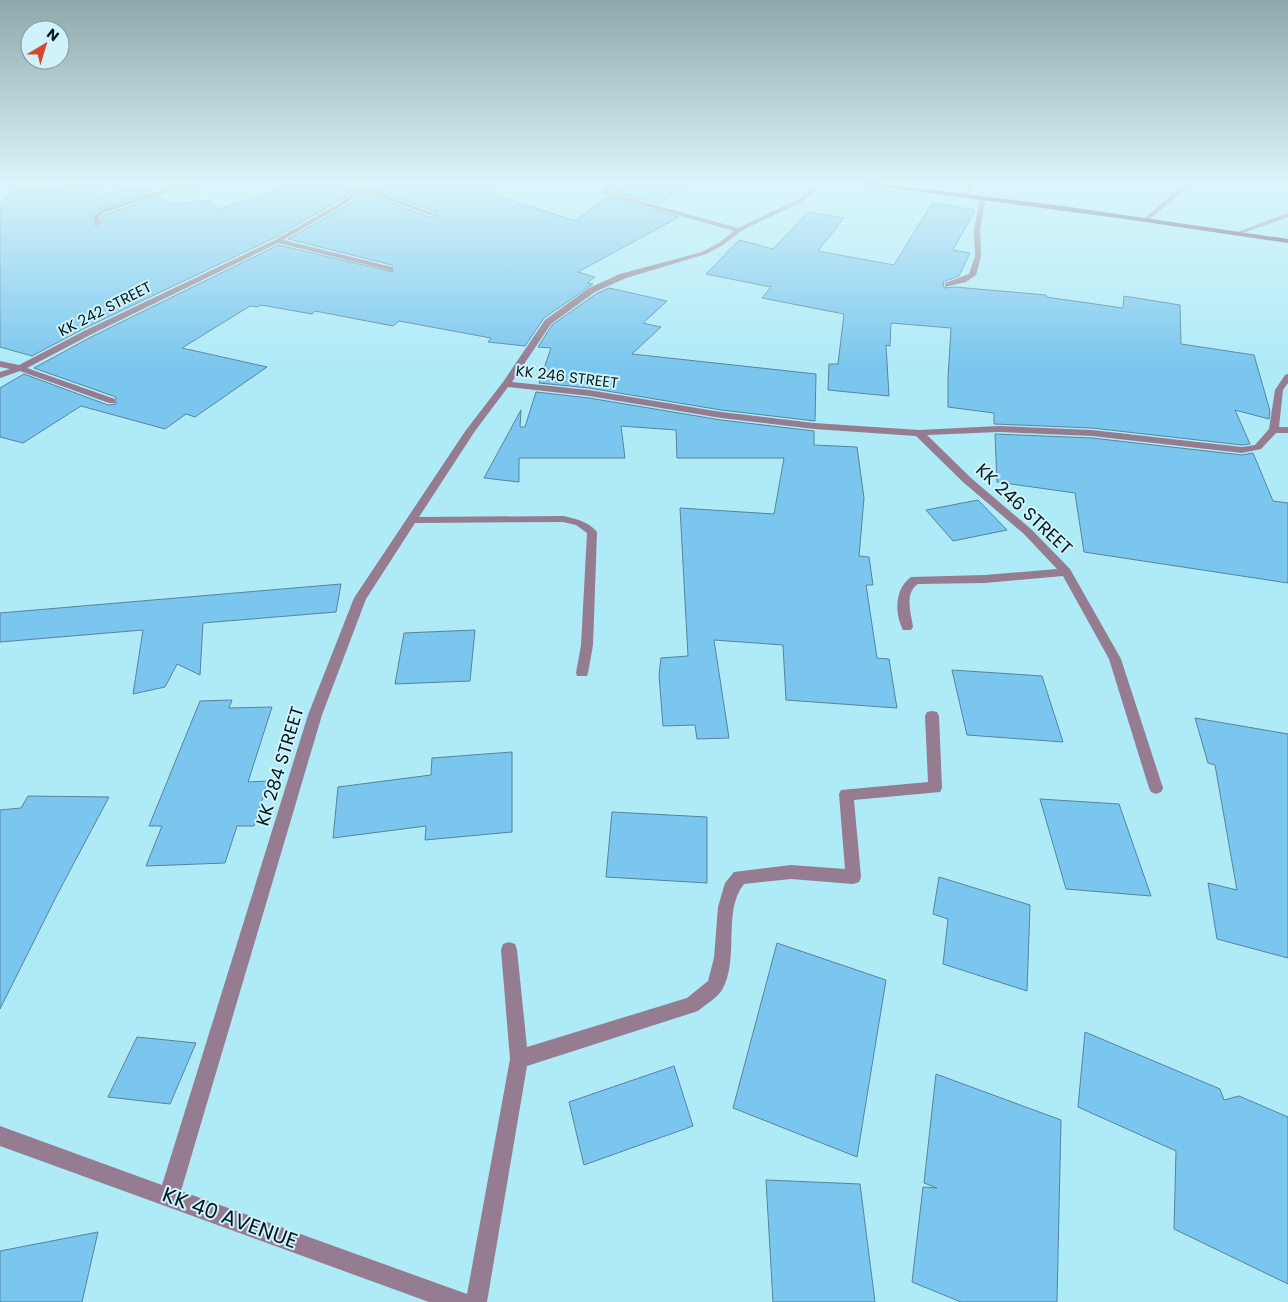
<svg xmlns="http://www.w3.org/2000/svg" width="1288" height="1302" font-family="Poppins,sans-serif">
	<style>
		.building { fill: #7bc6ee; stroke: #56849d }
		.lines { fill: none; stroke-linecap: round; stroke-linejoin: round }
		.minor { fill: #957c90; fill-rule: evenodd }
		.major { fill: #562c50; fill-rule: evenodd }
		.labels { text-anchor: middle; stroke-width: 4; stroke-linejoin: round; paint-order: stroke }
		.far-street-label { font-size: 15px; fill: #03191e; stroke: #d0f3fb }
		.street-label { font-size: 18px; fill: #03191e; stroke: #d0f3fb }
		.near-street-label { font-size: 21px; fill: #03191e; stroke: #d0f3fb }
	</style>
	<rect width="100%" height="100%" fill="#afeaf7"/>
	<path class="building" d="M 266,182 L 367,182 L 358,186 L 342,199 L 274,238 L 83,329 L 32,356 L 0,347 L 0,203 L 15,189 L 60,187 L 101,183 L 96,197 L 138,186 L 150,192 L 100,209 L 91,217 L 94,226 L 99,227 L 101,218 L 106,214 L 159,197 L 173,204 L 209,200 L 216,210 L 274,191 Z
		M 385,182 L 482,182 L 498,196 L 575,221 L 607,197 L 679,217 L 578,272 L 595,277 L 587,283 L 593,284 L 544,318 L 525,346 L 488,342 L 491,338 L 399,321 L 393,326 L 315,311 L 312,314 L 261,305 L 257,307 L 250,306 L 182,348 L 267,367 L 195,417 L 186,414 L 165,429 L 81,406 L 23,443 L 0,437 L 0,388 L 24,374 L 108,405 L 116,404 L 116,397 L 34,368 L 91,337 L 278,245 L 393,272 L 392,265 L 288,239 L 348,205 L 362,192 L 429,217 L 437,215 L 436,212 L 372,188 Z
		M 628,182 L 688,182 L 660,204 L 615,192 Z
		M 932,203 L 975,210 L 953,250 L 970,253 L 959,276 L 943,282 L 944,288 L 955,287 L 1046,295 L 1046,297 L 1123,308 L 1124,296 L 1180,305 L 1181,344 L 1254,355 L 1270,411 L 1269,419 L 1235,410 L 1250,444 L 1242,445 L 1092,428 L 994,424 L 994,413 L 948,407 L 948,378 L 951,328 L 891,323 L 890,346 L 886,345 L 889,396 L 828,390 L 829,364 L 838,364 L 844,314 L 762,298 L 771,287 L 706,274 L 739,240 L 773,249 L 808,212 L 844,218 L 818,251 L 894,265 Z
		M 609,288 L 667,301 L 643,323 L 661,327 L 632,354 L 816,374 L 815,421 L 721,410 L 589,388 L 539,383 L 551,348 L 538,347 L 552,325 L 596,294 Z
		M 536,392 L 589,398 L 721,420 L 814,431 L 814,445 L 857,447 L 864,498 L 859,556 L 869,557 L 873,585 L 866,585 L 877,658 L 889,659 L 897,708 L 786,700 L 783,645 L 714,640 L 729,738 L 697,739 L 695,725 L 663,726 L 659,675 L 661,658 L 688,656 L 680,508 L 774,514 L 784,458 L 677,458 L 676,430 L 621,426 L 625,458 L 519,458 L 519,482 L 484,478 L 521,410 L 520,427 L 525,427 Z
		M 995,434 L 1092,438 L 1242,455 L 1253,453 L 1273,501 L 1288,503 L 1288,583 L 1084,552 L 1075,493 L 997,482 Z
		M 978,500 L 1007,530 L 953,541 L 926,510 Z
		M 341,584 L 336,612 L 203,623 L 200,675 L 177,664 L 165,687 L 133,694 L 143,630 L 0,642 L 0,613 Z
		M 475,630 L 470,681 L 395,684 L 404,633 Z
		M 952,670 L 1042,676 L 1063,742 L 967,735 Z
		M 232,700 L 229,708 L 272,707 L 248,782 L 268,781 L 254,826 L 237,826 L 225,863 L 146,866 L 162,826 L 149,826 L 200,701 Z
		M 1195,718 L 1288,734 L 1288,958 L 1217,939 L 1208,883 L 1237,890 L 1215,765 L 1208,763 Z
		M 512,752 L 512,832 L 425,840 L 426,826 L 333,838 L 338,787 L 431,775 L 432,758 Z
		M 28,796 L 109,797 L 57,895 L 0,1009 L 0,810 L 21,808 Z
		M 1040,799 L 1119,804 L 1151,896 L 1066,889 Z
		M 612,812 L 707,817 L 707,883 L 606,877 Z
		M 939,877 L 1030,905 L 1027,991 L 943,964 L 948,919 L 933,914 Z
		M 777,943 L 886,980 L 857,1157 L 733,1108 Z
		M 1085,1032 L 1220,1089 L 1224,1100 L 1239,1096 L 1288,1117 L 1288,1284 L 1174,1229 L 1176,1151 L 1078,1107 Z
		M 137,1037 L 196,1043 L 170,1104 L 108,1097 Z
		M 674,1066 L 693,1126 L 584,1165 L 569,1102 Z
		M 936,1074 L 1061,1120 L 1057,1302 L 961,1302 L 912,1282 L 923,1187 L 937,1188 L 924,1183 Z
		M 766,1180 L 860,1184 L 875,1302 L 773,1302 Z
		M 98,1232 L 82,1302 L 0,1302 L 0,1251 Z"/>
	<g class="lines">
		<path class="minor" d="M 0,182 L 9,182 L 0,185 Z
			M 138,182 L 187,185 L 212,182 L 187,189 L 181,188 L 105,212 L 99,217 L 99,225 L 95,225 L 93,217 L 101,210 L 172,187 Z
			M 373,182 L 383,182 L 367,188 L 435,214 L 430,215 L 362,190 L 347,203 L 283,240 L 392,267 L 392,271 L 278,243 L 90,335 L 27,368 L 115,399 L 115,403 L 109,403 L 20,371 L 0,378 L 0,372 L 10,369 L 0,367 L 0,361 L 19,365 L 84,331 L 275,240 L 343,201 L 359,187 Z
			M 612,182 L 619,182 L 608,192 L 738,228 L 799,199 L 818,182 L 825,182 L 803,201 L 741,231 L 723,245 L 706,254 L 626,278 L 595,292 L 551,324 L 512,382 L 589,390 L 721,412 L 814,423 L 919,430 L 999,426 L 1092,430 L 1242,447 L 1255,445 L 1269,429 L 1275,390 L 1285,375 L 1288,374 L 1288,383 L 1283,390 L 1279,427 L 1288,427 L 1288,433 L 1276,433 L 1261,449 L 1242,453 L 1092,436 L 999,432 L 927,435 L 971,478 L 1032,530 L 1070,569 L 1121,659 L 1163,788 L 1161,792 L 1156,794 L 1151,792 L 1149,788 L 1109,659 L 1063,576 L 985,583 L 918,584 C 904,593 911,613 913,627 L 911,630 L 903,630 C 894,613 895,588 911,577 L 985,575 L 1057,569 L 1024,534 L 963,482 L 916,436 L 814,429 L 721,418 L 589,396 L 508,387 L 475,431 L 419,517 L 563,516 C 576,519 588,521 597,532 L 593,645 L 588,673 L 587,676 L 577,676 L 576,673 L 581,645 L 587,533 L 576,525 L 563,522 L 415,523 L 366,599 L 322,715 L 181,1191 L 467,1294 L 510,1059 L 501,950 L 503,944 L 509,942 L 515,944 L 517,950 L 527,1047 L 687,998 L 708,981 L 714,958 L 718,907 L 725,883 L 734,872 L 791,865 L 845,869 L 839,794 L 841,790 L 928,782 L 925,716 L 927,712 L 932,711 L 937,712 L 939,716 L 942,788 L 940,792 L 854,800 L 861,877 L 859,882 L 853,884 L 791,879 L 744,884 C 722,911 740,959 722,990 C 717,998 705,1005 698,1011 L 527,1066 L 487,1302 L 429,1302 L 0,1146 L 0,1126 L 162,1185 L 308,715 L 354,598 L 466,430 L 503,382 L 545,320 L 589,288 L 620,274 L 702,252 L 719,243 L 734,231 L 602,194 L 602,192 Z
			M 971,182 L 977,182 L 966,196 L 962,196 Z
			M 1186,182 L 1193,182 L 1149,220 L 1145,220 L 1145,218 Z
			M 983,195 L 986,197 L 980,230 L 981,256 L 976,275 L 966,282 L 945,287 L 945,283 L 969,274 L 975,256 L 974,230 L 980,197 Z
			M 1288,213 L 1288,217 L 1240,234 L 1235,233 Z"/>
		<path class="major" d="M 848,182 L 868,182 L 1070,207 L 1288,239 L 1288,243 L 1125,219 Z"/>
	</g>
	<linearGradient id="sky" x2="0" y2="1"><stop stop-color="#8ea7aa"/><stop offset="0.5" stop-color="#dbf6fb"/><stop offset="1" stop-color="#dbf6fb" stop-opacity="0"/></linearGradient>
	<rect width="1288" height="365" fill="url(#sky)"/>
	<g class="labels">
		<g class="far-street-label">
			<text transform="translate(105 309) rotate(-27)" y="5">KK 242 STREET</text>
			<text transform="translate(567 377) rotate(7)" y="5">KK 246 STREET</text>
		</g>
		<g class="street-label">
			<text transform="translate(1024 509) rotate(43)" y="6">KK 246 STREET</text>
			<text transform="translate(280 766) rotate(-73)" y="6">KK 284 STREET</text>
		</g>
		<g class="near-street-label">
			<text transform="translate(230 1218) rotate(20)" y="7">KK 40 AVENUE</text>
		</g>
	</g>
	<g transform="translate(45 45) rotate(38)"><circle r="24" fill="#d0f3fb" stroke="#7e9ca3"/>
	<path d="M0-4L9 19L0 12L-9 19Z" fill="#d4492f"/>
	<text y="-8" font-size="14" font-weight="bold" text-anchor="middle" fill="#03191e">N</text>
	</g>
</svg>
